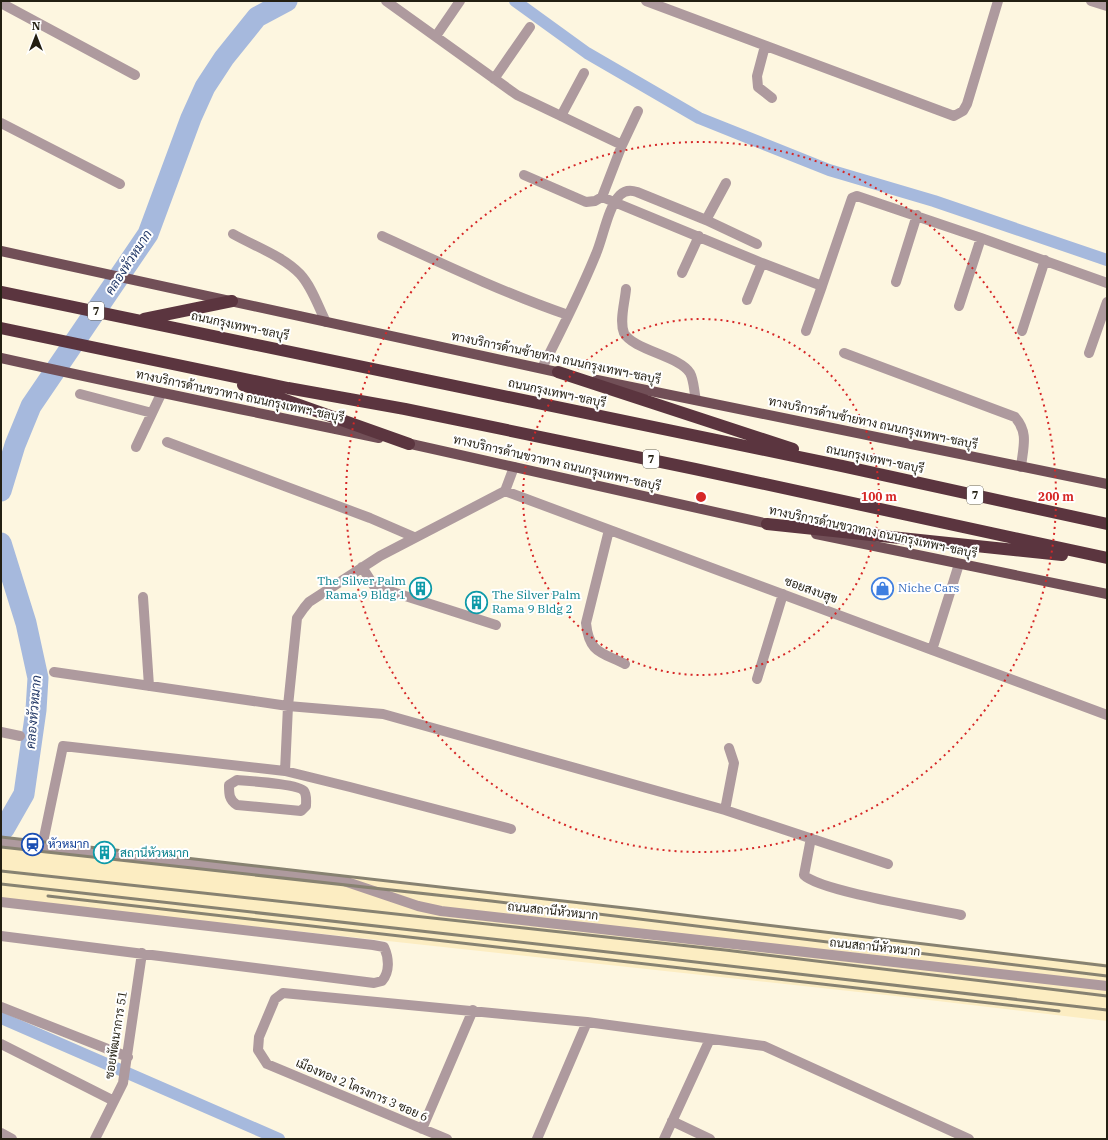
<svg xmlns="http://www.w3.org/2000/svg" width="1108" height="1140" font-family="'IBM Plex Serif',Sarabun,serif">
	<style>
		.built { fill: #fcedc2 }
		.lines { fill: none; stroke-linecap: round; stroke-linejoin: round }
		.canal { stroke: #a6b9dd; stroke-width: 12 }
		.river { stroke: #a6b9dd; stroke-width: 21 }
		.minor { stroke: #ae9a9e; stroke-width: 10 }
		.major { stroke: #714f57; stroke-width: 10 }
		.highway { stroke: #5b353f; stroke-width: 12 }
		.rail { stroke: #878271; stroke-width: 3 }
		.ring { fill: none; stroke: #d62828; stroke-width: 2; stroke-dasharray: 2 4 }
		.labels { text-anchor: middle; stroke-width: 4; stroke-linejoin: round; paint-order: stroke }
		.shield { fill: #fff; stroke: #656259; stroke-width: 1 }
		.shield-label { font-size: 11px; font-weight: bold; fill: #231f12 }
		.street-label { font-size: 12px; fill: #231f12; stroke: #fff }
		.culture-label { font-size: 12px; fill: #0d838f; stroke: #fff; text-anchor: start }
		.shop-label { font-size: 12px; fill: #366cbe; stroke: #fff; text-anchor: start }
		.transit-label { font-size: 12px; fill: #164399; stroke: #fff; text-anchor: start }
		.water-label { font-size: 13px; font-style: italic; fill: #233968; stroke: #fff }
		.centre { fill: #d62828; stroke: #fff; stroke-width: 2 }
		.ring-label { font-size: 12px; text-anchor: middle; font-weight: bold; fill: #d62828; stroke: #fff; stroke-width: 4; stroke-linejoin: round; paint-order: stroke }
	</style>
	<rect width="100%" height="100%" fill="#fdf6e0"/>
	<path class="built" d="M 1,838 L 1107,964 L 1107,1021 L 895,996 L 1,899 Z"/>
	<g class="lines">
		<path class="canal" d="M 515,1 L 587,53 L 699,118 L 829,170 L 934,201 L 1107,260
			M 1,1018 L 279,1139"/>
		<path class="river" d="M 1,491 L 15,445 L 31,406 L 148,234 L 191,118 L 205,87 L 224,58 L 257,17 L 287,1
			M 1,543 L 26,623 L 38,678 L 36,710 L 24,794 L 4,829 L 1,830"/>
		<path class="minor" d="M 386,1 L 517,95 L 622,145
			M 646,1 L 954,116 L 963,111 L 967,104 L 998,1
			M 1091,1 L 1107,6
			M 1,3 L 135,75
			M 436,36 L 460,1
			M 765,46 L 757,76 L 758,87 L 772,98
			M 494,79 L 530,27
			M 561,116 L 584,73
			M 1,123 L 120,184
			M 524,175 L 586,202 L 595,201 L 602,197 L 622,145 L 638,111
			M 602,197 L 762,263 L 822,286 L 852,198 L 857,196 L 981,238 L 1107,283
			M 706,220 L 726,183
			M 233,234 C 254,246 283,256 300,274 C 312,287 318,306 326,322
			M 382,236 C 443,264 504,293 568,315
			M 682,273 L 699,236
			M 896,282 L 917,215
			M 626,289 C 625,302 619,321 624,333 C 633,350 680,356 690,373 C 694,380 694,392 696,400
			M 747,300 L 762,263
			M 959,306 L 981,238
			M 806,331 L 822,286
			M 1022,331 L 1045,260
			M 844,353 L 1015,417 C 1029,433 1023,447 1021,467
			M 1089,353 L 1107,302
			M 542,368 C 561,331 580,293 596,254 C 603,238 608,207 620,195 C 625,190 631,190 637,192 L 706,220 L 757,244
			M 80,394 L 152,413
			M 167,442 L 370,518 L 414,537
			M 136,447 L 161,394
			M 505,491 L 1107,715
			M 609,530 L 586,623 C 589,653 601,652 625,664
			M 362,567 L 374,586 L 496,625
			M 143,597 L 149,686
			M 932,650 L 959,564
			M 54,672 L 288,706 L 383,714 L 725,810 L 888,864
			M 757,679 L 783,594
			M 1,732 L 20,736
			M 285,771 L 350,787 L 511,829
			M 237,780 C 248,781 299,784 304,791 C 307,795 306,801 306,806 L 301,811 L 237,805 C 229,800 229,794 229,785 Z
			M 725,810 L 734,763 L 729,748
			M 811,838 L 804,875 C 819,891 933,909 961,915
			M 1,842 L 341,880 L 418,906 L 441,911 L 1107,986
			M 42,847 L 63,746 L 285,771 L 288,706 L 297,618 L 304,608 L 309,602 L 380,556 L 505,491 L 514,467
			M 1,902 L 373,945 L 384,947 C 389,958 390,972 382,981 L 374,983 L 1,936
			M 1,1007 L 128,1057
			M 1,1044 L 114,1101
			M 672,1121 L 710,1139
			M 422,1129 L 473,1010
			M 1,1133 L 12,1139
			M 95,1139 L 123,1083 L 142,953
			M 447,1139 L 267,1064 L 258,1050 L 259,1037 L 275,999 L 283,993 L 587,1022 L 764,1046 L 969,1139
			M 537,1139 L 587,1022
			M 664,1139 L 710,1039"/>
		<path class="major" d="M 1,251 L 566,374
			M 1,358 C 127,386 253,412 379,438
			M 597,380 L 1107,484
			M 402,442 L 773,525
			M 816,534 L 1107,594"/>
		<path class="highway" d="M 1,292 L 842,466 L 1107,524
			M 144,319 L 232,301
			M 1,328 L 288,388 L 405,409 L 695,469 L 1107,558
			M 558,372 L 793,449
			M 243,385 L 409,444
			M 767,524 L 1062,555"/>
		<path class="rail" d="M 1,837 L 634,909 L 1107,966
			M 1,847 L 491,901 L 1107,976
			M 1,871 L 725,950 L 1107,996
			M 1,884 L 661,958 L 1107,1010
			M 48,896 L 1059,1011"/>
	</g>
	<g class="ring">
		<circle cx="701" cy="497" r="178"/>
		<circle cx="701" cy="497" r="355"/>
	</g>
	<defs>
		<symbol id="building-ring" viewBox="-11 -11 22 22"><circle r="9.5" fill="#fff" stroke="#0f9aa8" stroke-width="1.5"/><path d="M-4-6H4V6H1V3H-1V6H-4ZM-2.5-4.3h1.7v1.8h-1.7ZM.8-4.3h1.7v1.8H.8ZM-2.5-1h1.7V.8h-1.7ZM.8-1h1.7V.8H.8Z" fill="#0f9aa8"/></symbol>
		<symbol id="shop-ring" viewBox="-11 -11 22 22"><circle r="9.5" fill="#fff" stroke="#3f7fe0" stroke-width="1.5"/><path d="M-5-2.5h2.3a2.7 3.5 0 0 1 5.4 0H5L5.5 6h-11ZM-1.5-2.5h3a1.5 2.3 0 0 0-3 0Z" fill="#3f7fe0"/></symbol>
		<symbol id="station-ring" viewBox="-11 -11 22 22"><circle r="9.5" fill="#fff" stroke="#1a4fb4" stroke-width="1.5"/><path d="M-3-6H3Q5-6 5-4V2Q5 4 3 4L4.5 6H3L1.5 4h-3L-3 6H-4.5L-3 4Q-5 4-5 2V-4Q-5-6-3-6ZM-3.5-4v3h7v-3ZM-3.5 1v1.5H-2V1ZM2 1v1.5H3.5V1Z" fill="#1a4fb4"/></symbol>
	</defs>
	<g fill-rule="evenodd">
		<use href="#building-ring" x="408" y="576" width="25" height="25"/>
		<use href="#shop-ring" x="870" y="576" width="25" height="25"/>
		<use href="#building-ring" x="464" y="590" width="25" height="25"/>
		<use href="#station-ring" x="20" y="832" width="25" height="25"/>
		<use href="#building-ring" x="92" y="840" width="25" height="25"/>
	</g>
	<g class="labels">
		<g class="shield">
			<rect x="88" y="302" width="16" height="18" rx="3"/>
			<rect x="643" y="450" width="16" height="18" rx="3"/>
			<rect x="967" y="486" width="16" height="18" rx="3"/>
		</g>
		<g class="shield-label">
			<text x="96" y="315">7</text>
			<text x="651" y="463">7</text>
			<text x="975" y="499">7</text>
		</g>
		<g class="street-label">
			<text transform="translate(240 326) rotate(12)" y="4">ถนนกรุงเทพฯ-ชลบุรี</text>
			<text transform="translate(556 358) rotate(12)" y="4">ทางบริการด้านซ้ายทาง ถนนกรุงเทพฯ-ชลบุรี</text>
			<text transform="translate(557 393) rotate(12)" y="4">ถนนกรุงเทพฯ-ชลบุรี</text>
			<text transform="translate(240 396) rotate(12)" y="4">ทางบริการด้านขวาทาง ถนนกรุงเทพฯ-ชลบุรี</text>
			<text transform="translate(873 423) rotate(12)" y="4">ทางบริการด้านซ้ายทาง ถนนกรุงเทพฯ-ชลบุรี</text>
			<text transform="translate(875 459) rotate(12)" y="4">ถนนกรุงเทพฯ-ชลบุรี</text>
			<text transform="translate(557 463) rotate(13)" y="4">ทางบริการด้านขวาทาง ถนนกรุงเทพฯ-ชลบุรี</text>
			<text transform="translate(873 532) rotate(12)" y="4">ทางบริการด้านขวาทาง ถนนกรุงเทพฯ-ชลบุรี</text>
			<text transform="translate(811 590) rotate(20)" y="4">ซอยสงบสุข</text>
			<text transform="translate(553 911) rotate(6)" y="4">ถนนสถานีหัวหมาก</text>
			<text transform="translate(875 947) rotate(6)" y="4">ถนนสถานีหัวหมาก</text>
			<text transform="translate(116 1035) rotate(-81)" y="4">ซอยพัฒนาการ 51</text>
			<text transform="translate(362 1090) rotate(23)" y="4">เมืองทอง 2 โครงการ 3 ซอย 6</text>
		</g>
		<g class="culture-label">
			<text x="406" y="585" text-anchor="end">The Silver Palm<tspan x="406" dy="14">Rama 9 Bldg 1</tspan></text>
			<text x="492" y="599">The Silver Palm<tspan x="492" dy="14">Rama 9 Bldg 2</tspan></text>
			<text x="120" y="857">สถานีหัวหมาก</text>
		</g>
		<g class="shop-label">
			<text x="898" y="592">Niche Cars</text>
		</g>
		<g class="transit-label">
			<text x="48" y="848">หัวหมาก</text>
		</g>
		<g class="water-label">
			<text transform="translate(128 262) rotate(-57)" y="5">คลองหัวหมาก</text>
			<text transform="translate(33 712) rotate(-85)" y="5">คลองหัวหมาก</text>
		</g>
	</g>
	<circle cx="701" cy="497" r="6" class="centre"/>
	<g class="ring-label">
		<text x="879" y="501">100 m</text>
		<text x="1056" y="501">200 m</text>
	</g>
	<rect width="1108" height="1140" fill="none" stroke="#231f12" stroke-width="4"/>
	<g transform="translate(36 36)" stroke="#ffffff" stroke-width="3" paint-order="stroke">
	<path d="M0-3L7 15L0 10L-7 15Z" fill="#231f12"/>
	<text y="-6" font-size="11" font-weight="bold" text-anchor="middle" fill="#231f12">N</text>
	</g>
</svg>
